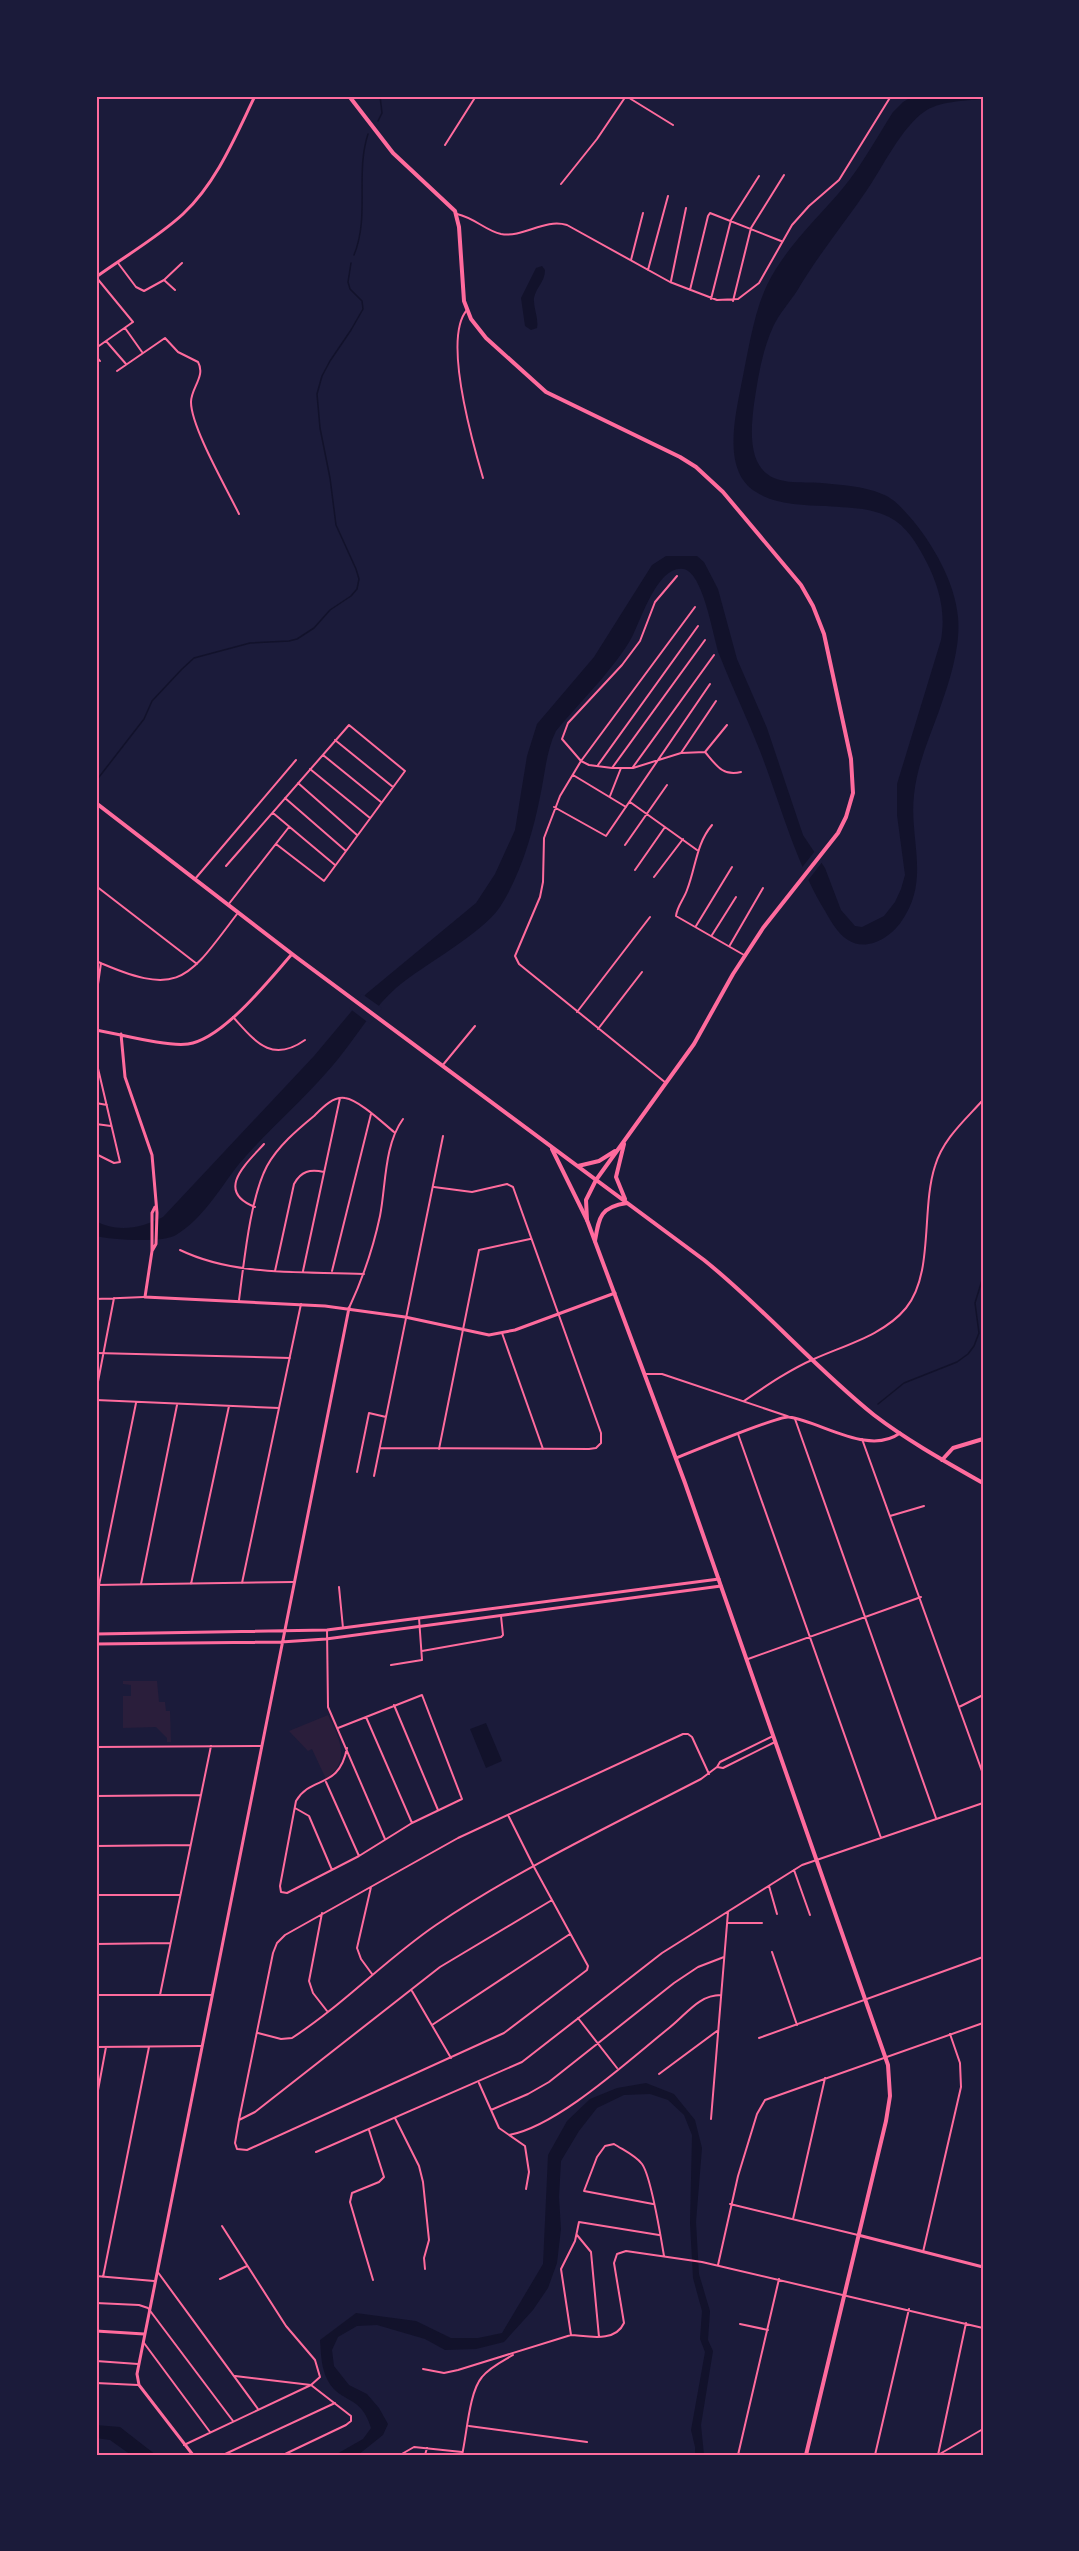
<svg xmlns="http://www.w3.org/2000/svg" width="1079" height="2551" font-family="'Sofia Sans Condensed',sans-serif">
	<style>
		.green { fill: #2a1e3b }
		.water { fill: #12122b }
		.pier { fill: #1b1b3a }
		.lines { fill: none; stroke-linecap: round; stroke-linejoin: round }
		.stream { stroke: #12122b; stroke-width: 1.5 }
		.minor { stroke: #ff6b9d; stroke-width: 2 }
		.tertiary { stroke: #ff6b9d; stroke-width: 3 }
		.secondary { stroke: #ff6b9d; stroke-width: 3 }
		.primary { stroke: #ff6b9d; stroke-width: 4 }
		.trunk { stroke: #ff6b9d; stroke-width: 4 }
		.neatline { fill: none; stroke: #ff6b9d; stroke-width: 2 }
	</style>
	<rect width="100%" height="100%" fill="#1b1b3a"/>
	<path class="green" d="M 123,1681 L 157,1681 L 159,1702 L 165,1702 L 166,1711 L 170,1711 L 171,1742 L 167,1742 L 167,1738 L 156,1727 L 123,1728 L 123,1696 L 131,1696 L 131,1685 L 123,1684 Z
		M 328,1715 C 339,1738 352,1760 326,1779 L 312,1749 L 308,1751 L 289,1731 Z"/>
	<path class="water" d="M 913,96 L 983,96 L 983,99 C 964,101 939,101 924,112 C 902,127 882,168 867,190 C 844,224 818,255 797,291 C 789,303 779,314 773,327 C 762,351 758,378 754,404 C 752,421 750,439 755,456 C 766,488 795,481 822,483 C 841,485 864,486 882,494 C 893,498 901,507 909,516 C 932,542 955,582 958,617 C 961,647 949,683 939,711 C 929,739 917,765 914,795 C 909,840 931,880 901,922 C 890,938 866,952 848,940 C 836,933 829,917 822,906 C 794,857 780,803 760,751 C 747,718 732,687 719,654 C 713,636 703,571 683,569 C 658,566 642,617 633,635 C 617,666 579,703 556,731 C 546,751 545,775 540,797 C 533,833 520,876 500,907 C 481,935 424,964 396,988 C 369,1012 351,1046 327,1072 C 299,1104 266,1132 239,1164 C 220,1188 203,1219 176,1235 C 164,1243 110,1240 96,1236 L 96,1221 C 117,1233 142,1228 163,1217 L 314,1056 L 366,994 L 476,903 L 495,874 L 515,830 L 527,756 L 537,724 L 594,657 L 652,565 L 666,556 L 697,556 L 704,562 L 718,589 L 737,659 L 767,728 L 803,835 L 825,868 L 841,910 L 855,926 L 862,927 L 884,916 L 895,902 L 901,889 L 905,875 L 897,815 L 897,784 L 941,640 C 946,612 939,586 926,561 C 917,544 907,526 889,517 C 868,507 849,508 826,506 C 803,505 776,505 756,492 C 722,472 735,417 741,386 C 748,353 753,315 767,285 C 785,248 817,219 843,188 C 862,165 877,137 893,112 L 903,102 Z
		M 542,266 L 545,270 C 545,282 536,287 534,298 C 533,308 539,318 537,328 L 531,330 L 525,326 L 521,298 L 536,268 Z
		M 486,1723 L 502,1761 L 486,1768 L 470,1729 Z
		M 646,2083 L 674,2094 L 695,2120 L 702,2148 L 696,2222 L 699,2274 L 710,2311 L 708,2340 L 713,2351 L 701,2425 L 704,2455 L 695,2455 L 695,2447 L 691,2430 L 705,2352 L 700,2339 L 702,2311 L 693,2278 L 690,2223 L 692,2135 L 684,2115 L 668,2100 L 650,2094 L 624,2095 L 597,2108 L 579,2131 L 561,2161 L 559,2197 L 561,2229 L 557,2263 L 548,2288 L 533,2310 L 504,2342 L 476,2349 L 445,2350 L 425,2339 L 377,2325 L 357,2326 L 338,2337 L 332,2350 L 334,2366 L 349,2385 L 367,2394 L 379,2408 L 388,2424 L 383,2435 L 358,2455 L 335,2455 L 363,2439 L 371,2428 C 361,2394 341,2404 328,2381 C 321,2369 321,2353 320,2340 L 356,2313 L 416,2321 L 451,2338 L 478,2338 L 502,2333 L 543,2264 L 548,2155 L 567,2121 L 590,2099 L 617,2088 Z
		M 96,2425 L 120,2427 L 156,2455 L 131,2455 L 110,2440 L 96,2438 Z"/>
	<path class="pier" d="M 815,851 L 823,861 L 806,883 L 800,870 Z
		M 362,994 L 382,1008 L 370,1024 L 349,1008 Z"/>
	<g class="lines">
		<path class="stream" d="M 378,121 L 382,113 L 380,96
			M 354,255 C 370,216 355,174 368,134
			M 96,781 L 144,719 L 152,701 L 182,669 L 194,658 L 250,643 L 289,641 L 297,639 L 314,628 L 330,610 L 351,596 L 357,589 L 359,579 L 356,569 L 336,525 L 330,478 L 320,428 L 317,394 L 322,376 L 330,361 L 351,330 L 363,309 L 362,301 L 350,289 L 348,282 L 351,263
			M 878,1404 L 904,1383 L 957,1362 L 968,1354 L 974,1346 L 979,1333 L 975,1303 L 983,1277"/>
		<path class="minor" d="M 626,96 L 673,125
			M 445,145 L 476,96
			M 561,184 L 597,139 L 626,96
			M 457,214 C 475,218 486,231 501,234 C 524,238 544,218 567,225 L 670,282 L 717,300 L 738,299 L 759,283 L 792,225 L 809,206 L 839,180 L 891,96
			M 631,260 L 643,213
			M 118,263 L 136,287 L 144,291 L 164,280 L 182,263
			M 648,270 L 668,196
			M 96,277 L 133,322 L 96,348
			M 164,280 L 175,290
			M 671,281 L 686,208
			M 690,290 L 708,216 L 710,213 L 781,241
			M 711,299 L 731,220 L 759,176
			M 733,301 L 751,228 L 784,175
			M 467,310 C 442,338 473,444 483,478
			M 125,328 L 142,352
			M 106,341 L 126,364
			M 96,356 L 100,361
			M 117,371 L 165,338 L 178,352 L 198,362 C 206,376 191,388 191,402 C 191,427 227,489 239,514
			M 677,576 L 655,602 L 640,641 L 622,665 L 568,723 L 562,739 L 581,761 L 589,765 L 612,768 L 633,768 L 681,753 L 705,752 L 727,725
			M 335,740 L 393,787
			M 705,752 C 716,765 723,777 741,772
			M 681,753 L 716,701
			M 323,755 L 381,802
			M 598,765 L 698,626
			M 633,767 L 714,655
			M 612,768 L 705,640
			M 310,769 L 370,818
			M 573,775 L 626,807
			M 298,783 L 357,835
			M 610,796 L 621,768
			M 285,798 L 346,851
			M 630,802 L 697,850
			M 554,807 L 606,836 L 710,684
			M 273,813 L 335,865
			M 712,825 C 696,844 696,867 687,890 C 684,899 677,906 676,916 L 744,955
			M 625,845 L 667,785
			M 226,866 L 349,725 L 405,771 L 324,881 L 276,844
			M 635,870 L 665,827
			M 654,877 L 683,839
			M 195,879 L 296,760
			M 96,886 L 197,964
			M 228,905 L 289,827
			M 696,926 L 732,867
			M 712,935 L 736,897
			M 730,945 L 763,888
			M 96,961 C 180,998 187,980 237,914
			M 96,998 L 101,963
			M 577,1012 L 650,917
			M 233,1017 C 255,1041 271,1064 305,1040
			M 598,1029 L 642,972
			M 96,1060 L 120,1162 L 114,1163 L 96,1154
			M 442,1066 L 475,1026
			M 666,1083 L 519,964 L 515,956 L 540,897 L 543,882 L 544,838 L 560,796 L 581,761 L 695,607
			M 96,1103 L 107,1105
			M 96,1124 L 111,1126
			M 255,1207 C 214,1191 247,1163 264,1144
			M 180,1250 C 236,1277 303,1271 364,1274
			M 275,1271 L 294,1184 C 301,1171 310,1169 324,1172
			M 303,1271 L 340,1098
			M 332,1271 L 371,1114
			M 96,1299 L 144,1297
			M 239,1300 C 244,1263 250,1198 267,1166 C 278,1146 297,1130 314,1116 C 322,1108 333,1096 345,1098 C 359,1100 383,1123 394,1132
			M 349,1308 C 363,1278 373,1249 380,1216 C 386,1185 384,1145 403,1119
			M 502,1333 L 543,1449
			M 96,1353 L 290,1358
			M 645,1374 L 662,1374 L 787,1416
			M 96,1392 L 114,1298
			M 96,1400 L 279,1408
			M 744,1401 C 766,1386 789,1370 814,1359 C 845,1345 884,1335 906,1308 C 934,1274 921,1209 935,1166 C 943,1139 964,1121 983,1100
			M 795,1419 L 936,1818
			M 738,1434 L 881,1838
			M 862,1439 L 983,1774
			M 380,1448 L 589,1449 L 596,1448 L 601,1443 L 601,1433 L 513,1187 L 507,1184 L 472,1192 L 434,1187
			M 439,1449 L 479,1250 L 530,1239
			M 357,1472 L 369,1413 L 386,1417
			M 374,1476 L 443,1136
			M 890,1516 L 924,1506
			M 242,1583 L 301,1304
			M 141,1584 L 177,1405
			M 191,1584 L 229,1406
			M 96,1585 L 293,1582
			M 339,1587 L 343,1628
			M 327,1630 L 328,1707 L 385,1839
			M 98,1644 L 99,1585 L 136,1403
			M 422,1651 L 501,1637 L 503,1635 L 501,1616
			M 748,1659 L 921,1597
			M 391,1665 L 422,1660 L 419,1618
			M 394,1705 L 438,1810
			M 959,1707 L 983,1695
			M 366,1717 L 412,1823
			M 338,1728 L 422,1695 L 462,1799 L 412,1823 L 359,1856 L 287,1893 L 281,1892 L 280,1886 L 296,1801 C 311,1775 339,1790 347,1748
			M 96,1747 L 261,1746
			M 717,1767 L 723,1768 L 775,1742
			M 326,1782 L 359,1856
			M 96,1796 L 201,1795
			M 295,1808 L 309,1816 L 332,1870
			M 508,1815 L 534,1867 L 588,1966 L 587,1970 L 504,2033 L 247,2150 L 237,2149 L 235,2143 L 239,2120 L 273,1953 L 277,1943 L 285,1935 L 458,1838 L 683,1734 L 688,1734 L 692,1737 L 709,1774
			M 96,1846 L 190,1845
			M 794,1870 L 810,1915
			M 769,1886 L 777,1914
			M 371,1887 L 357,1948 L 361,1959 L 372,1974
			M 96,1895 L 180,1895
			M 322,1913 L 309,1981 L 313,1993 L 327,2011
			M 727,1923 L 762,1923
			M 96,1944 L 170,1943
			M 772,1952 L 797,2025
			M 412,1991 L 451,2058
			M 96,1995 L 212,1995
			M 160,1995 L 211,1746
			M 578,2018 L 617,2068
			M 432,2025 L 570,1934
			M 258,2033 L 281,2039 L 292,2038 C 343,2005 386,1959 436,1925 C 519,1869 612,1825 701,1779 L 717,1767 L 720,1762 L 773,1736
			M 759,2038 L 983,1957
			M 96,2047 L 201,2046
			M 659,2074 L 717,2031
			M 479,2083 L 499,2128 L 525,2146 L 529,2172 L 526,2189
			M 96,2101 L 106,2047
			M 491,2110 L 528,2094 L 549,2082 L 674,1983 L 698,1967 L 724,1957
			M 395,2118 L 419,2166 L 423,2182 L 429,2240 L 424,2258 L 425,2269
			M 711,2119 L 728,1912
			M 239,2120 L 255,2112 L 440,1967 L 552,1900
			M 369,2130 L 384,2177 L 379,2182 L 352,2193 L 350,2202 L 373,2280
			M 509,2135 C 558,2126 629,2060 669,2028 C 686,2015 698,1995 721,1995
			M 316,2152 L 522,2062 L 662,1953 L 802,1865 L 983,1803
			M 653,2204 L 584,2191 L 597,2157 L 605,2146 L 614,2144 C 623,2150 635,2155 642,2164 C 651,2176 661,2238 664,2256
			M 730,2204 L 858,2235
			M 793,2219 L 825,2078
			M 577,2235 L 591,2252 L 599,2337
			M 923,2252 L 961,2087 L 960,2063 L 950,2034
			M 718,2265 L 738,2176 L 757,2114 L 765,2100 L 983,2023
			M 157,2271 L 258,2409
			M 96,2276 L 154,2281
			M 103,2277 L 149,2047
			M 220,2279 L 247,2266
			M 96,2303 L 139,2305 L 148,2308 L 233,2421
			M 740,2324 L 768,2330
			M 571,2335 C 588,2336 615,2343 624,2323 L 614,2263 L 617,2254 L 626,2251 L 702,2262 L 983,2328
			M 144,2343 L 210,2432
			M 96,2361 L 138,2364
			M 423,2369 L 444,2373 L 458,2370 L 571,2335 L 561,2269 L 575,2241 L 579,2222 L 659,2235
			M 235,2376 L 311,2385 L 351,2416 L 351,2421 L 346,2425 L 283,2455
			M 96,2383 L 138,2385
			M 469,2426 L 587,2442
			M 184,2445 L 311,2385 L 320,2377 L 315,2360 L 286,2326 L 222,2226
			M 223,2455 L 335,2403
			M 400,2455 L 414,2447 L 462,2452
			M 425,2455 L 427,2448
			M 462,2455 C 467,2434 469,2392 482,2377 C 490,2367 503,2361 513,2355
			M 738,2455 L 779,2279
			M 875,2455 L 909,2309
			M 938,2455 L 966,2323
			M 938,2455 L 983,2429"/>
		<path class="tertiary" d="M 96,277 C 125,256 157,238 183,214 C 217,182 235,137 255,96
			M 96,1030 C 119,1034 167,1047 188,1044 C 223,1039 269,980 292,954
			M 121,1034 L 125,1077 L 152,1155 L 157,1213 L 156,1244 L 152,1251
			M 155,1207 L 152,1213 L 152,1251 L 145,1297 L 325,1306 L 405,1317 L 489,1335 L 515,1330 L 615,1293
			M 96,1634 L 327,1630 L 719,1579
			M 96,1644 L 281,1642 L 326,1639 L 721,1586
			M 858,2235 L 983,2267
			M 96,2331 L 144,2334
			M 193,2455 L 139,2385 L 137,2374 L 349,1308"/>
		<path class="secondary" d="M 676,1458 C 691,1452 780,1415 789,1417 C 822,1422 869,1456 900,1433"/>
		<path class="primary" d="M 596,1180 L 586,1200 L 587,1220 L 685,1483 L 888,2065 L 890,2096 L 886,2121 L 806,2455
			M 942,1460 L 953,1448 L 983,1439"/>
		<path class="trunk" d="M 349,96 L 393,153 L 455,211 L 459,227 L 464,301 L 471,319 L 486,338 L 546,392 L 680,457 L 696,467 L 723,492 L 801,585 L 813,606 L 824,634 L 851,759 L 853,793 L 846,817 L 838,833 L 763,928 L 733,974 L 694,1044 L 596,1180
			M 96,803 L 296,957 L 704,1260 C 764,1308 814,1367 874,1415 C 908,1441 946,1462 983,1483
			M 624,1144 L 616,1177 L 625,1199
			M 552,1149 L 587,1220
			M 578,1166 L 599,1161 L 615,1151
			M 595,1241 C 599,1217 600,1207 627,1203"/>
	</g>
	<rect width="1079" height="2551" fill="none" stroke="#1b1b3a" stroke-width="195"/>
	<rect x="98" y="98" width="884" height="2356" class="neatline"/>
</svg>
